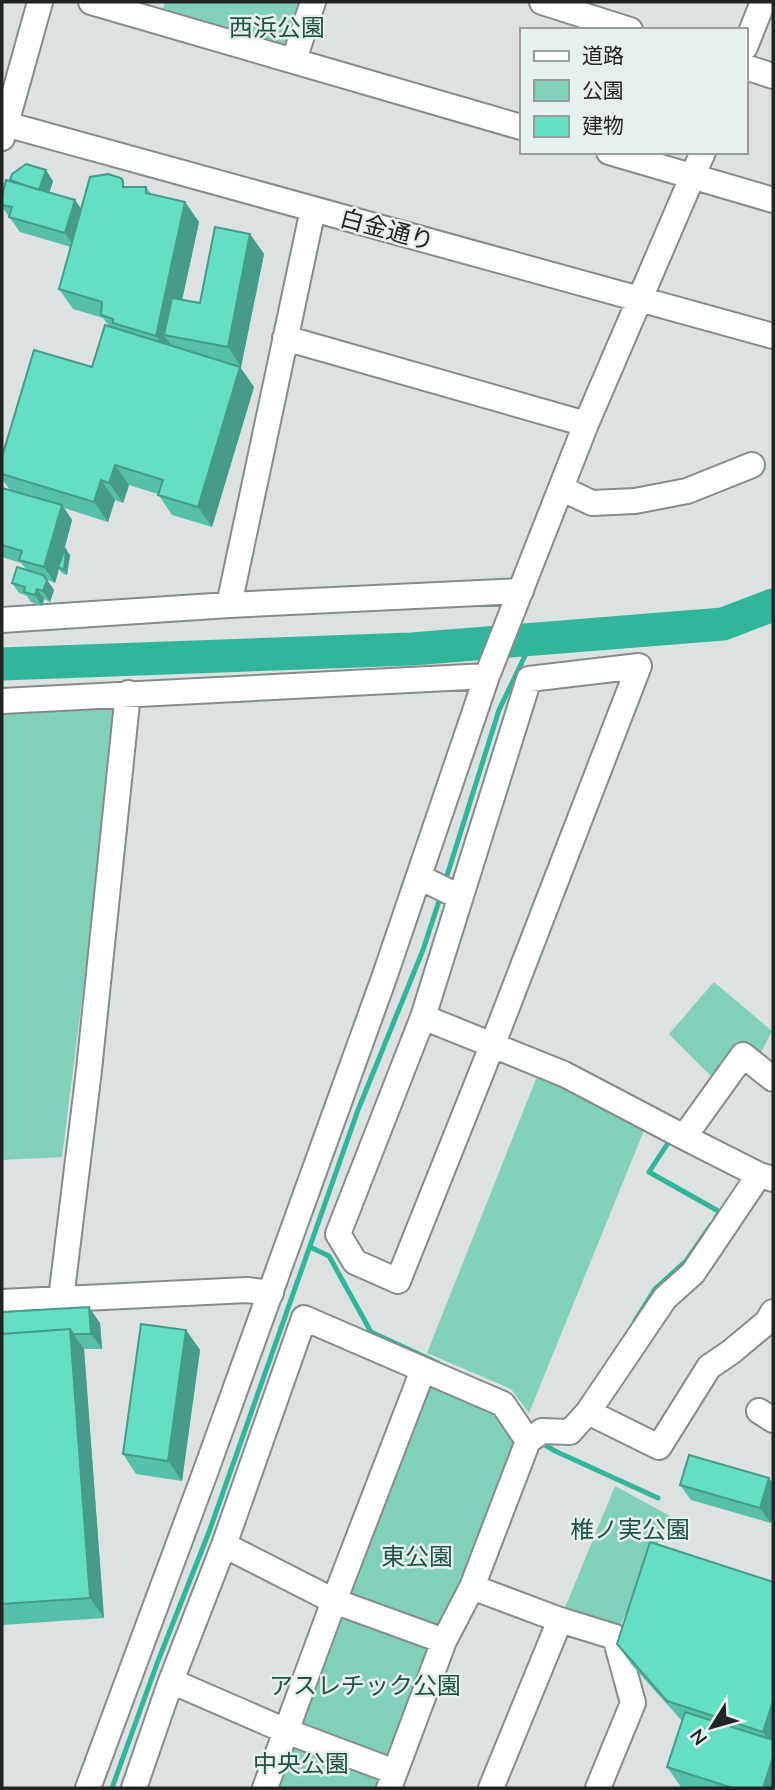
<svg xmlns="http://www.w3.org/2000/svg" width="775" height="1790" font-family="Mulish,'Noto Sans JP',sans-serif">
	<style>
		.green { fill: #81d0bc }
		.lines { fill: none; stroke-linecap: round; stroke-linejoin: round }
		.stream { stroke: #31b69b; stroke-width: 5 }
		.river { stroke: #31b69b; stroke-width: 33 }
		.minor-casing { stroke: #868c8a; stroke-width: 28 }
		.minor { stroke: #fff; stroke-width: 24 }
		.wall { fill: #56c0a8 }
		.shaded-wall { fill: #469c88 }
		.building { fill: #64dfc3; stroke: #469c88; stroke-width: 2 }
		.labels { text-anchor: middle; stroke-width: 5; stroke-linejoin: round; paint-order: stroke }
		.park-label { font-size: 24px; fill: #1f5348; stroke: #e8f0ed }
		.street-label { font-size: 24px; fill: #212423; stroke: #e8f0ed }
	</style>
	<rect width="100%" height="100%" fill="#dbe2e0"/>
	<path class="green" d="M 165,2 L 313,2 L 294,60 L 159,21 Z
		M 108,706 L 118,715 L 62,1157 L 2,1160 L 2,710 Z
		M 714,982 L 772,1031 L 755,1064 L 721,1086 L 669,1034 Z
		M 538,1074 L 645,1128 L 529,1413 L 511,1389 L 427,1353 Z
		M 423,1370 L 503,1404 L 528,1441 L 389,1788 L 265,1788 Z
		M 615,1486 L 670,1516 L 615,1637 L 560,1620 Z"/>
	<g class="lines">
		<path class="stream" d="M 445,882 L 499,710 L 533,639
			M 670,1140 L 649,1172 L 720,1212 L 716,1217
			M 310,1247 L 329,1256 L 371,1332 L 438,1363
			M 635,1321 L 655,1289 L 686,1261 L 711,1225
			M 542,1443 L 555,1451 L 658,1498
			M 112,1788 L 158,1661 L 209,1532 L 358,1110 L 423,950 L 441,895"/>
		<path class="river" d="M 2,664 L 412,649 L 723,624 L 773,605"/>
		<defs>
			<path id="minor" d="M 91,2 L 521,127
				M 542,2 L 630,30
				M 745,47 L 763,2
				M 294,60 L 313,2
				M 745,67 L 773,76
				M 2,123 L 773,336
				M 2,138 L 40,2
				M 609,152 L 773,200
				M 285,338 L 586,424
				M 561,488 L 592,503 L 635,501 L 687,491 L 752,465
				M 229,605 L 313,209
				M 2,620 L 229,605 L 521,591
				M 639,666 L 492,1046 L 398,1281 L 355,1262 L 338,1234 L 423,1017 L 529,679 Z
				M 2,701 L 487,676
				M 419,877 L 460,897
				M 423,1017 L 564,1074 L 684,1137 L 759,1175 L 773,1179
				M 684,1137 L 743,1055 L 773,1079
				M 61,1299 L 89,1070 L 128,693
				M 2,1302 L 247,1290 L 271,1293
				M 759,1411 L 773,1420
				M 588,1412 L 659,1447 L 709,1367 L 731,1352 L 767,1322 L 773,1312
				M 224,1545 L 334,1601 L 444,1641
				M 472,1587 L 560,1620 L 615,1637 L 633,1703 L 598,1788
				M 171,1681 L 286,1731 L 395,1772
				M 88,1788 L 205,1473 L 384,978 L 487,676 L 586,424 L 703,152
				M 134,1788 L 171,1681 L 224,1545 L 304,1318 L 503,1404 L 528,1441
				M 265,1788 L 334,1601 L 423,1370
				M 389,1788 L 444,1641 L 472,1587 L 528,1441 L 542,1431 L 570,1432 L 588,1412 L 665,1298 L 693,1273 L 759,1175
				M 491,1788 L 560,1620"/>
		</defs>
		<use href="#minor" class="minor-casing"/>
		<use href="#minor" class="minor"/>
	</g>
	<path class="wall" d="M 53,181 L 49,193 L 75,200 L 81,209 L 127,187 L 146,187 L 151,194 L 185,202 L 199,222 L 182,300 L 200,303 L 250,234 L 264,254 L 241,367 L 238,367 L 240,367 L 254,387 L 212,527 L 172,515 L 158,494 L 129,485 L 123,503 L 115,500 L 108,522 L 64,508 L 72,520 L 63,555 L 66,550 L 70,555 L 67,575 L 62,573 L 59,569 L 55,583 L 47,580 L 54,590 L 50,602 L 44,599 L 42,606 L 31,602 L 27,596 L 19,593 L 12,583 L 26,569 L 21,563 L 2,557 L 2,488 L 10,490 L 2,479 L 2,457 L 92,367 L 110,327 L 103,318 L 73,309 L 59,289 L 71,247 L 20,232 L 2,207 L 2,196 L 11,182 Z
		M 2,1312 L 100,1323 L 102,1349 L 84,1349 L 104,1618 L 2,1625 Z
		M 186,1330 L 200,1350 L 182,1481 L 136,1474 L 123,1454 Z
		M 769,1478 L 773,1484 L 773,1515 L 771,1523 L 691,1500 L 680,1485 Z
		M 773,1582 L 773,1788 L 685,1788 L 681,1787 L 667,1767 L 682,1721 L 631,1664 L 617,1644 Z"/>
	<path class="shaded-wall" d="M 46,170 L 53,181 L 47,200 L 39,190 Z
		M 75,200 L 86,216 L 76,249 L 65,233 Z
		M 185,202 L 199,222 L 174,337 L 164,335 L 172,346 L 170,355 L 156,336 Z
		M 250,234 L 264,254 L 241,367 L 228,347 Z
		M 240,367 L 254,387 L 212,527 L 198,507 Z
		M 115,465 L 129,485 L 123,503 L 109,483 Z
		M 101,480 L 115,500 L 108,522 L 94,502 Z
		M 62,505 L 72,520 L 55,583 L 44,567 Z
		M 66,550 L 70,555 L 67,575 L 64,570 Z
		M 47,580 L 54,590 L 50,602 L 43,591 Z
		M 37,589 L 44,599 L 42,606 L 35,595 Z
		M 89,1307 L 100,1323 L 102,1349 L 91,1334 Z
		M 70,1329 L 84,1349 L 104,1618 L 90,1598 Z
		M 186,1330 L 200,1350 L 182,1481 L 168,1461 Z
		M 769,1478 L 773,1484 L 773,1515 L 771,1523 L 760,1508 Z
		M 773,1701 L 773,1746 L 763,1732 Z
		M 773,1757 L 773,1788 L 763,1788 Z"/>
	<path class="building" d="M 26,164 L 46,170 L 39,190 L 10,180 L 12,174 Z
		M 108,174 L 121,178 L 123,181 L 123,187 L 146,187 L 146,193 L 185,202 L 156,336 L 113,323 L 113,319 L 101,315 L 102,302 L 59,289 L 90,177 Z
		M 6,180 L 75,200 L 65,233 L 9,217 L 12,207 L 2,205 L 2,196 Z
		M 215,227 L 250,234 L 228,347 L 164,335 L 172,298 L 200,303 Z
		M 105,325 L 240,367 L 198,507 L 158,495 L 163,480 L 115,465 L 109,483 L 101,480 L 94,502 L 2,474 L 2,457 L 34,350 L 92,367 Z
		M 2,488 L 62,505 L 44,567 L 19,560 L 22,551 L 2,545 Z
		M 65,549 L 66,550 L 64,570 L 58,567 Z
		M 17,567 L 43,575 L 47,580 L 43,591 L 37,589 L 35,595 L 24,592 L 25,587 L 12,583 Z
		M 89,1307 L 91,1334 L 73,1334 L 70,1329 L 2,1334 L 2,1312 Z
		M 141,1324 L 186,1330 L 168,1461 L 123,1454 Z
		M 70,1329 L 90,1598 L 2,1604 L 2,1334 Z
		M 689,1455 L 769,1478 L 760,1508 L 680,1485 Z
		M 650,1542 L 773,1582 L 773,1701 L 763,1732 L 667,1701 L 617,1644 Z
		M 685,1712 L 773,1740 L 773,1757 L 763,1788 L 733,1788 L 667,1767 Z"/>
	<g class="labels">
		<g class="park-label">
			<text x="277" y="36">西浜公園</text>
			<text x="630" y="1538">椎ノ実公園</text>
			<text x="417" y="1565">東公園</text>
			<text x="365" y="1694">アスレチック公園</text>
			<text x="301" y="1772">中央公園</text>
		</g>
		<g class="street-label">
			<text transform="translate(387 230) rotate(15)" y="8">白金通り</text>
		</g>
	</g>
	<rect width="775" height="1790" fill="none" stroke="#212423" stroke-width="7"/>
	<rect x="520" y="28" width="228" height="126" fill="#e8f0ed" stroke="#989e9c" stroke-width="2"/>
	<rect x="534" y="51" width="35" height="10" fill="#ffffff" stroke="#989e9c" stroke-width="2"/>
	<text x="582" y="63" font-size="21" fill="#212423">道路</text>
	<rect x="534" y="80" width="35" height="21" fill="#81d0bc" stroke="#989e9c" stroke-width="2"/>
	<text x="582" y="98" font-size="21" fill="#212423">公園</text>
	<rect x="534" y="116" width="35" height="21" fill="#64dfc3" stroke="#989e9c" stroke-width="2"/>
	<text x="582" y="133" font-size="21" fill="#212423">建物</text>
	<g transform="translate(712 1727) rotate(233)" stroke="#e8f0ed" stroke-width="5" paint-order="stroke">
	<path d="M0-5L12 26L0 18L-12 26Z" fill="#212423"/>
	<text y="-10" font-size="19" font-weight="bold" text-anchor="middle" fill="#212423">N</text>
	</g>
</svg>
